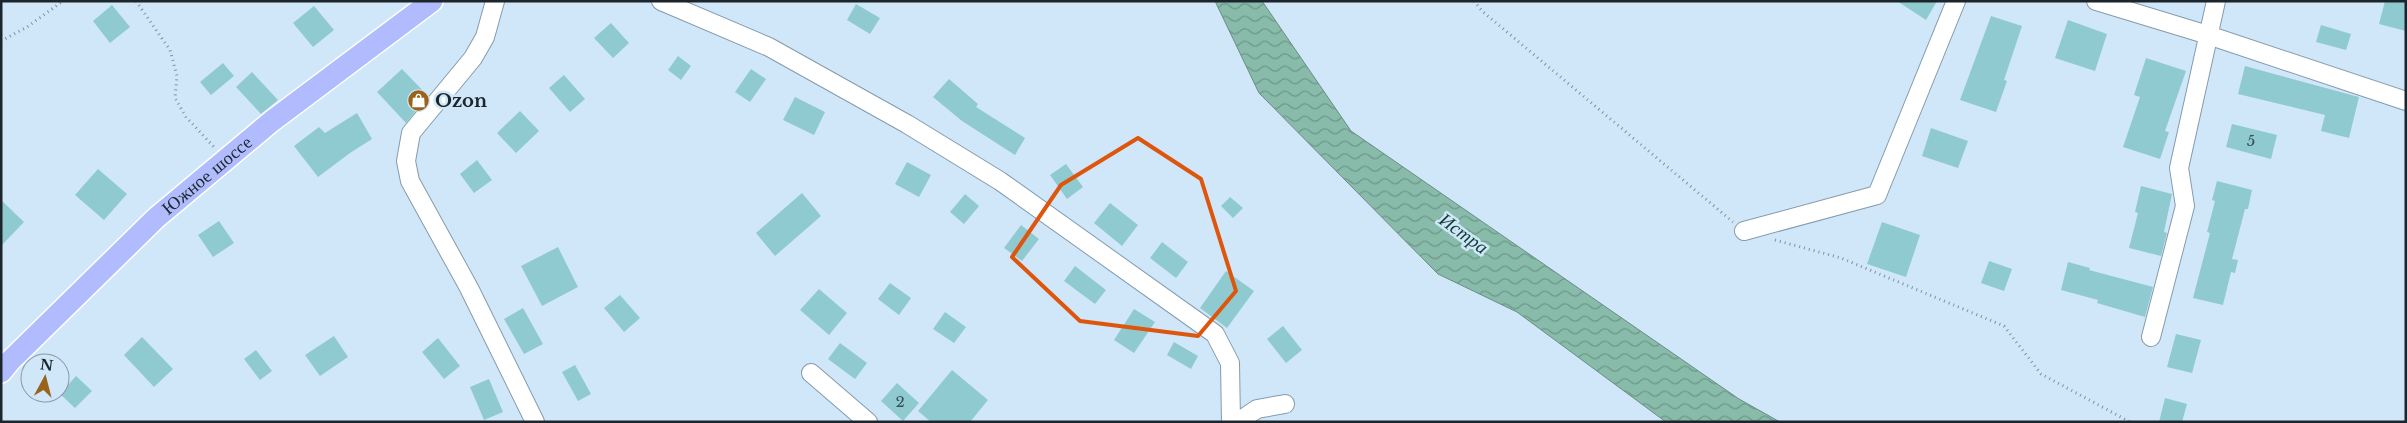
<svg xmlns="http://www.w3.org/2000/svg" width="2407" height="423" font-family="'Libre Baskerville',serif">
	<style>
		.water { fill: url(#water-waves); stroke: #688e84 }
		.building { fill: #90cad1 }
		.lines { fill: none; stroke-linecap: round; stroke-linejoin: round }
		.minor-casing { stroke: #859bac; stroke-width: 20 }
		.major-casing { stroke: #fff; stroke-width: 24 }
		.path { stroke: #81929f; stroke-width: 3; stroke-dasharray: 1 4; stroke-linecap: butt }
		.minor { stroke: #fff; stroke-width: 18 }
		.major { stroke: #b0bcfe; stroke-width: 21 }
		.marked { fill: none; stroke: #de560e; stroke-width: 4; stroke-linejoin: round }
		.labels { text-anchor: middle; stroke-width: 5; stroke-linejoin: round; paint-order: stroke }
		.number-label { font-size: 15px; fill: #394e55 }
		.poi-label { font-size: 18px; font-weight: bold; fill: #1c252c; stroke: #cfe7f9; text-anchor: start }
		.street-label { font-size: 18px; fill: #1c252c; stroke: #cfe7f9 }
		.water-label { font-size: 19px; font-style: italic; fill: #113e31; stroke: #cfe7f9 }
	</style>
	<defs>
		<pattern id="water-waves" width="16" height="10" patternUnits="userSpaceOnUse" patternTransform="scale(1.25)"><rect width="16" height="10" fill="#88bba9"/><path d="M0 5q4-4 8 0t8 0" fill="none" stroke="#6e988a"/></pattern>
	</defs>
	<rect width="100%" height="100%" fill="#cfe7f9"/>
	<path class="water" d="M 1215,1 L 1262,1 L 1351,131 L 1739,399 L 1780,422 L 1666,422 L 1517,312 L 1438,274 L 1259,93 Z"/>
	<path class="building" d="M 1897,1 L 1937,1 L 1926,20 Z
		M 2385,1 L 2406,1 L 2406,31 L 2379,24 Z
		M 856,4 L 880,18 L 870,34 L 847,20 Z
		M 112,5 L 130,27 L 110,43 L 93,21 Z
		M 314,6 L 334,30 L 313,47 L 293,23 Z
		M 1991,16 L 2022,26 L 2004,80 L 2007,81 L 1996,112 L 1960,100 Z
		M 2068,20 L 2107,34 L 2095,71 L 2055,58 Z
		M 611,23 L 629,43 L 613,58 L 594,38 Z
		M 2321,25 L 2351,34 L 2346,50 L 2316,42 Z
		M 678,56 L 691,66 L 681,80 L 668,70 Z
		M 2146,58 L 2186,71 L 2165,131 L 2169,132 L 2160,159 L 2123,147 L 2140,97 L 2134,95 Z
		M 223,63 L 234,76 L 211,95 L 200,82 Z
		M 2245,66 L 2359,97 L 2349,138 L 2321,131 L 2325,115 L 2238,94 Z
		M 402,69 L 428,96 L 406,123 L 377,92 Z
		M 751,69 L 766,79 L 750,102 L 735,92 Z
		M 252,72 L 278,100 L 261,114 L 236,87 Z
		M 564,75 L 585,99 L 570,112 L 549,88 Z
		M 949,79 L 978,104 L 976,107 L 1025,138 L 1015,155 L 962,121 L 933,97 Z
		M 795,97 L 825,112 L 814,135 L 783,120 Z
		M 520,111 L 539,131 L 516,153 L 497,133 Z
		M 357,113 L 372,139 L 350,153 L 318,177 L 294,146 L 319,127 L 325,133 Z
		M 2232,124 L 2277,135 L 2271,159 L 2226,147 Z
		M 1931,128 L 1968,141 L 1958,168 L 1922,156 Z
		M 477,160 L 492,180 L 474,193 L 460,174 Z
		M 907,162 L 931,175 L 919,197 L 895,184 Z
		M 1066,164 L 1083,187 L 1067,199 L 1050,175 Z
		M 98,169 L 127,194 L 104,220 L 75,195 Z
		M 2217,181 L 2252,190 L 2248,209 L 2245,209 L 2232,259 L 2238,260 L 2235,273 L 2231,272 L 2223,305 L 2193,298 L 2210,233 L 2207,232 L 2215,201 L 2212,200 Z
		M 2141,186 L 2172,194 L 2164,232 L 2167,233 L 2161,256 L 2129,248 L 2138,213 L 2135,212 Z
		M 802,193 L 821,216 L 775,256 L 756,233 Z
		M 965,194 L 979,206 L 964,224 L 950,212 Z
		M 1230,197 L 1243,208 L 1233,218 L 1221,206 Z
		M 1,200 L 24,222 L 1,246 Z
		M 1110,203 L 1138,225 L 1122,246 L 1094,223 Z
		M 219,221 L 234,243 L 213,257 L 198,235 Z
		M 1882,222 L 1920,235 L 1906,277 L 1867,264 Z
		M 1021,225 L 1039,239 L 1022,261 L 1004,248 Z
		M 1162,242 L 1188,262 L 1176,278 L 1150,258 Z
		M 558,247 L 578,287 L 542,306 L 521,266 Z
		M 1989,261 L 2012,269 L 2004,291 L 1981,283 Z
		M 2068,262 L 2090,268 L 2089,270 L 2153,287 L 2145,317 L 2097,303 L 2098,300 L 2061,290 Z
		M 1075,266 L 1106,290 L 1095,304 L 1064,281 Z
		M 1226,271 L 1254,291 L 1227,328 L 1200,308 Z
		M 890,283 L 911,298 L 899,315 L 878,299 Z
		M 819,289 L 847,313 L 829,335 L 800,310 Z
		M 620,295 L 640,318 L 624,332 L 604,308 Z
		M 523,308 L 543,344 L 524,354 L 504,319 Z
		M 1134,309 L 1155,322 L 1134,353 L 1114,340 Z
		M 945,312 L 966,327 L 954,343 L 933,329 Z
		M 1283,326 L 1302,350 L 1286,363 L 1267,339 Z
		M 2176,334 L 2201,340 L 2192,373 L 2167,367 Z
		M 334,336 L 348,357 L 320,376 L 305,355 Z
		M 142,337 L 173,369 L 154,387 L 124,355 Z
		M 438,338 L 460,366 L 444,379 L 422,352 Z
		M 1174,342 L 1198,356 L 1191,369 L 1167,355 Z
		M 840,343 L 867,363 L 855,379 L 828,359 Z
		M 256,350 L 272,371 L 260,380 L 244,359 Z
		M 575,365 L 591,394 L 578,401 L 562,372 Z
		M 952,370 L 988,400 L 970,422 L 931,422 L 918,411 Z
		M 76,376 L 92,391 L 75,408 L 60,394 Z
		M 489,379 L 503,412 L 484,420 L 470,387 Z
		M 897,383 L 919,403 L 903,421 L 881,401 Z
		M 2165,398 L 2187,404 L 2182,422 L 2159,422 Z"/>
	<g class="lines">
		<defs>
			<path id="minor" d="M 495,1 L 485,37 L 473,58 L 411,133 L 406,161 L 410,181 L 469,288 L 535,422
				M 661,1 L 769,47 L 907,124 L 1000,181 L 1215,334 L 1230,363 L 1231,422
				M 2096,1 L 2208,35 L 2406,101
				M 1744,231 L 1877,195 L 1956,1
				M 2151,337 L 2185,206 L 2179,168 L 2216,1
				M 811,373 L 868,422
				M 1238,422 L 1257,409 L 1285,404"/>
			<g id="major">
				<path id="s1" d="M 1,372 L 10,361 L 156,218 L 272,121 L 432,1"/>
			</g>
		</defs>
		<use href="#minor" class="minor-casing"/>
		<use href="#major" class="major-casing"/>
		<path class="path" d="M 136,1 L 170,50 L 177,76 L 175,98 L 186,117 L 214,147
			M 1474,1 L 1482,11 L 1733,222
			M 1,41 L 27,27 L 63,1
			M 1775,240 L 1841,258 L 2004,326 L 2041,374 L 2130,422"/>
		<use href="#minor" class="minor"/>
		<use href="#major" class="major"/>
	</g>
	<path class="marked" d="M 1138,138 L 1201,179 L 1236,291 L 1198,336 L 1080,321 L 1012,257 L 1061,185 Z"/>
	<defs>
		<symbol id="shop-disc" viewBox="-11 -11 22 22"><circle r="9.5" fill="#99631c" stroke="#cfe7f9"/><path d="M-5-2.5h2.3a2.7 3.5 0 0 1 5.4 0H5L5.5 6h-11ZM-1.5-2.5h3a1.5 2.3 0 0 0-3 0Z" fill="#fff"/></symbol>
	</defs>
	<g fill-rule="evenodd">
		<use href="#shop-disc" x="406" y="88" width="25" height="25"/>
	</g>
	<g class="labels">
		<g class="number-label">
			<text x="2251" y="146">5</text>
			<text x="900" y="407">2</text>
		</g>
		<g class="poi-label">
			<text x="435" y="107">Ozon</text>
		</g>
		<g class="street-label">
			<text dy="6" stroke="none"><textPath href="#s1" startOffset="285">Южное шоссе</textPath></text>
		</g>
		<g class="water-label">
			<text transform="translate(1464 233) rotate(36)" y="7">Истра</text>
		</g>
	</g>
	<rect width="2407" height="423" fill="none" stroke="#1c252c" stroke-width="5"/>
	<g transform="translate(45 378) rotate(7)"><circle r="24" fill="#cfe7f9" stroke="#8799a7"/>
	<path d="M0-4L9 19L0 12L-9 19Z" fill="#99631c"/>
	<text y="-8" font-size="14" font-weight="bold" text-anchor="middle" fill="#1c252c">N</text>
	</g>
</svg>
